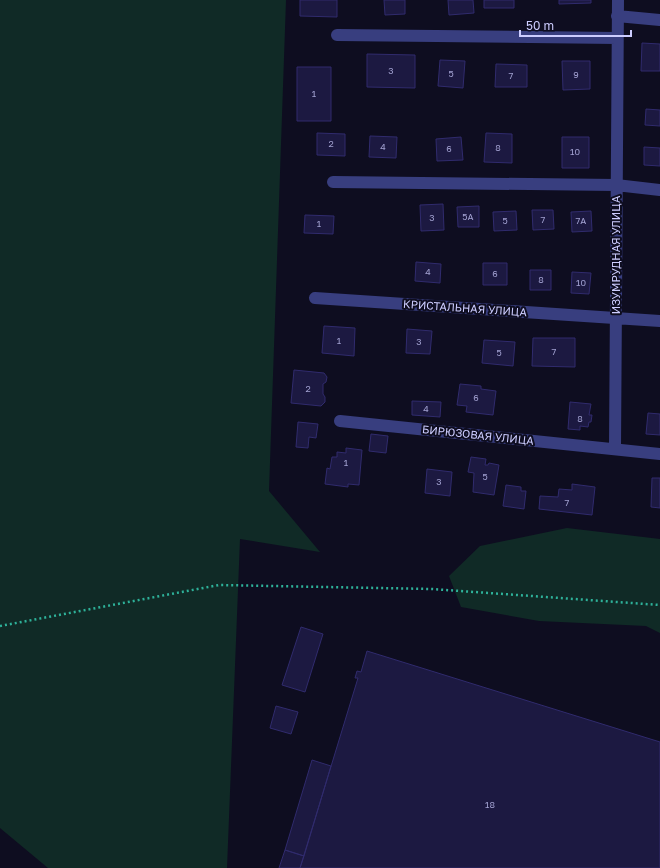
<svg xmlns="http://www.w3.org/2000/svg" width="660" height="868" font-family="'Golos Text',sans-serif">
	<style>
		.green { fill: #102a26 }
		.building { fill: #1c1941; stroke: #302b6d }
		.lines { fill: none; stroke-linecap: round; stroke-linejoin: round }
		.path { stroke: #2eb199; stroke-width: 2.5; stroke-dasharray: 2 3; stroke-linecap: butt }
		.street { stroke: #383e7f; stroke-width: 12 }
		.labels { text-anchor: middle; stroke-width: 4; stroke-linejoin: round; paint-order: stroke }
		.number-label { font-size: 9px; fill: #a1a0d0 }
		.street-label { font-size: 11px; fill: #cdcdff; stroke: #0e0d20 }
	</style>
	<rect width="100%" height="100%" fill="#0e0d20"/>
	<path class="green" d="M 0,0 L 286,0 L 269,491 L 320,552 L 240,539 L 227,868 L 48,868 L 0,828 Z
		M 567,528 L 660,539 L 660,633 L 646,626 L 539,621 L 461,607 L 449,576 L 480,546 Z"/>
	<path class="building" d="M 300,0 L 337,0 L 337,17 L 300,16 Z
		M 384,0 L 405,0 L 405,14 L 385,15 Z
		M 448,0 L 473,0 L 474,13 L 449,15 Z
		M 484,0 L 514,0 L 514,8 L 484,8 Z
		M 559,0 L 591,0 L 591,3 L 559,4 Z
		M 642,43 L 660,44 L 660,71 L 641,71 Z
		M 367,54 L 415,55 L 415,88 L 367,87 Z
		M 440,60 L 465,61 L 463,88 L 438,86 Z
		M 562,61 L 590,61 L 590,89 L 563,90 Z
		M 496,64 L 527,65 L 527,87 L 495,87 Z
		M 297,67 L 331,67 L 331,121 L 297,121 Z
		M 646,109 L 660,110 L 660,126 L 645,125 Z
		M 317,133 L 345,134 L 345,156 L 317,155 Z
		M 486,133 L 512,134 L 512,163 L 484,162 Z
		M 370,136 L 397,137 L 396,158 L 369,157 Z
		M 461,137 L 463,160 L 437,161 L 436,139 Z
		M 562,137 L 589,137 L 589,168 L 562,168 Z
		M 644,147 L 660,148 L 660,166 L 644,165 Z
		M 443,204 L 444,230 L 421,231 L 420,205 Z
		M 479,206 L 479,227 L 458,227 L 457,207 Z
		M 532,210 L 553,210 L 554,229 L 533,230 Z
		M 516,211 L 517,230 L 494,231 L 493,212 Z
		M 591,211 L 592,231 L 572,232 L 571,212 Z
		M 305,215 L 334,216 L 333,234 L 304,233 Z
		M 416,262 L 441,264 L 440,283 L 415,281 Z
		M 483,263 L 507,263 L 507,285 L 483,285 Z
		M 530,270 L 551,270 L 551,290 L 530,290 Z
		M 572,272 L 591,273 L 589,294 L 571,293 Z
		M 324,326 L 355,328 L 354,356 L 322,353 Z
		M 407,329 L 432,331 L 430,354 L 406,353 Z
		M 533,338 L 575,338 L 575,367 L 532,366 Z
		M 484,340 L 515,342 L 513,366 L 482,363 Z
		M 294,370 L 324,373 L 327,377 L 326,382 L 323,384 L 323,394 L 325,397 L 325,402 L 321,406 L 291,403 Z
		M 460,384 L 481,386 L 481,389 L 496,391 L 493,415 L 466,412 L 467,406 L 457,405 Z
		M 412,401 L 441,402 L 440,417 L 412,415 Z
		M 570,402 L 591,404 L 589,415 L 592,415 L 591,422 L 589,422 L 588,427 L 580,426 L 580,430 L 568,429 Z
		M 648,413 L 660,414 L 660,435 L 646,434 Z
		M 298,422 L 318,424 L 316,438 L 309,437 L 308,448 L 296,447 Z
		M 371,434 L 388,436 L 386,453 L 369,451 Z
		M 346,448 L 362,450 L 359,485 L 348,484 L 348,487 L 325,484 L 327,468 L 330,469 L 332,457 L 337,457 L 337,452 L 346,453 Z
		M 471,457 L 486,459 L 485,465 L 488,465 L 489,463 L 499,465 L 494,495 L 473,492 L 474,473 L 468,472 Z
		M 427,469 L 452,472 L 450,496 L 425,493 Z
		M 652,478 L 660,478 L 660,508 L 651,507 Z
		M 572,484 L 595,487 L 592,515 L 539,509 L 540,496 L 558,497 L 559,489 L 572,490 Z
		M 506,485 L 521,487 L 521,491 L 526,491 L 524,509 L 503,506 Z
		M 301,627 L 323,634 L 305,692 L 282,685 Z
		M 367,651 L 660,742 L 660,868 L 300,868 L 358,678 L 355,678 L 357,671 L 361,672 Z
		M 276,706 L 298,712 L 291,734 L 270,728 Z
		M 312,760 L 331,766 L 304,856 L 285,850 Z
		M 285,850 L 304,856 L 300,868 L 279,868 Z"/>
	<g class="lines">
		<path class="path" d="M 0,626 L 219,585 L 432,589 L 660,605"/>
		<path class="street" d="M 617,16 L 660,20
			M 337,35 L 617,38
			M 333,182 L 616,185 L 660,190
			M 315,298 L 660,321
			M 340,421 L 660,454
			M 615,449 L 618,0"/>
	</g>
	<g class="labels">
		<g class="number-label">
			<text x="391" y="74">3</text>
			<text x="451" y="77">5</text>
			<text x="576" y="78">9</text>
			<text x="511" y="79">7</text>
			<text x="314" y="97">1</text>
			<text x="331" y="147">2</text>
			<text x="383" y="150">4</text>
			<text x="498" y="151">8</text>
			<text x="449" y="152">6</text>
			<text x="575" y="155">10</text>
			<text x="468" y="220">5А</text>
			<text x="432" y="221">3</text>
			<text x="543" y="223">7</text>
			<text x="505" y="224">5</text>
			<text x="581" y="224">7А</text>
			<text x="319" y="227">1</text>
			<text x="428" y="275">4</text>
			<text x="495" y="277">6</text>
			<text x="541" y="283">8</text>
			<text x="581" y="286">10</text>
			<text x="339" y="344">1</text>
			<text x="419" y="345">3</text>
			<text x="554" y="355">7</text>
			<text x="499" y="356">5</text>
			<text x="308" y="392">2</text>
			<text x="476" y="401">6</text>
			<text x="426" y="412">4</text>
			<text x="580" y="422">8</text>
			<text x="346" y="466">1</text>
			<text x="485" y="480">5</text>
			<text x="439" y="485">3</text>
			<text x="567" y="506">7</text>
			<text x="490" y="808">18</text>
		</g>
		<g class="street-label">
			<text transform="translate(616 255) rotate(-90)" y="4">ИЗУМРУДНАЯ УЛИЦА</text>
			<text transform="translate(465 308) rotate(4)" y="4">КРИСТАЛЬНАЯ УЛИЦА</text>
			<text transform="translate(478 435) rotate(6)" y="4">БИРЮЗОВАЯ УЛИЦА</text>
		</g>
	</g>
	<path d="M520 30v6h111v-6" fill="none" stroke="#cdcdff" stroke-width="2"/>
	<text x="526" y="30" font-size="12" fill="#cdcdff" stroke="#0e0d20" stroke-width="3" paint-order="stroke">50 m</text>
</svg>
